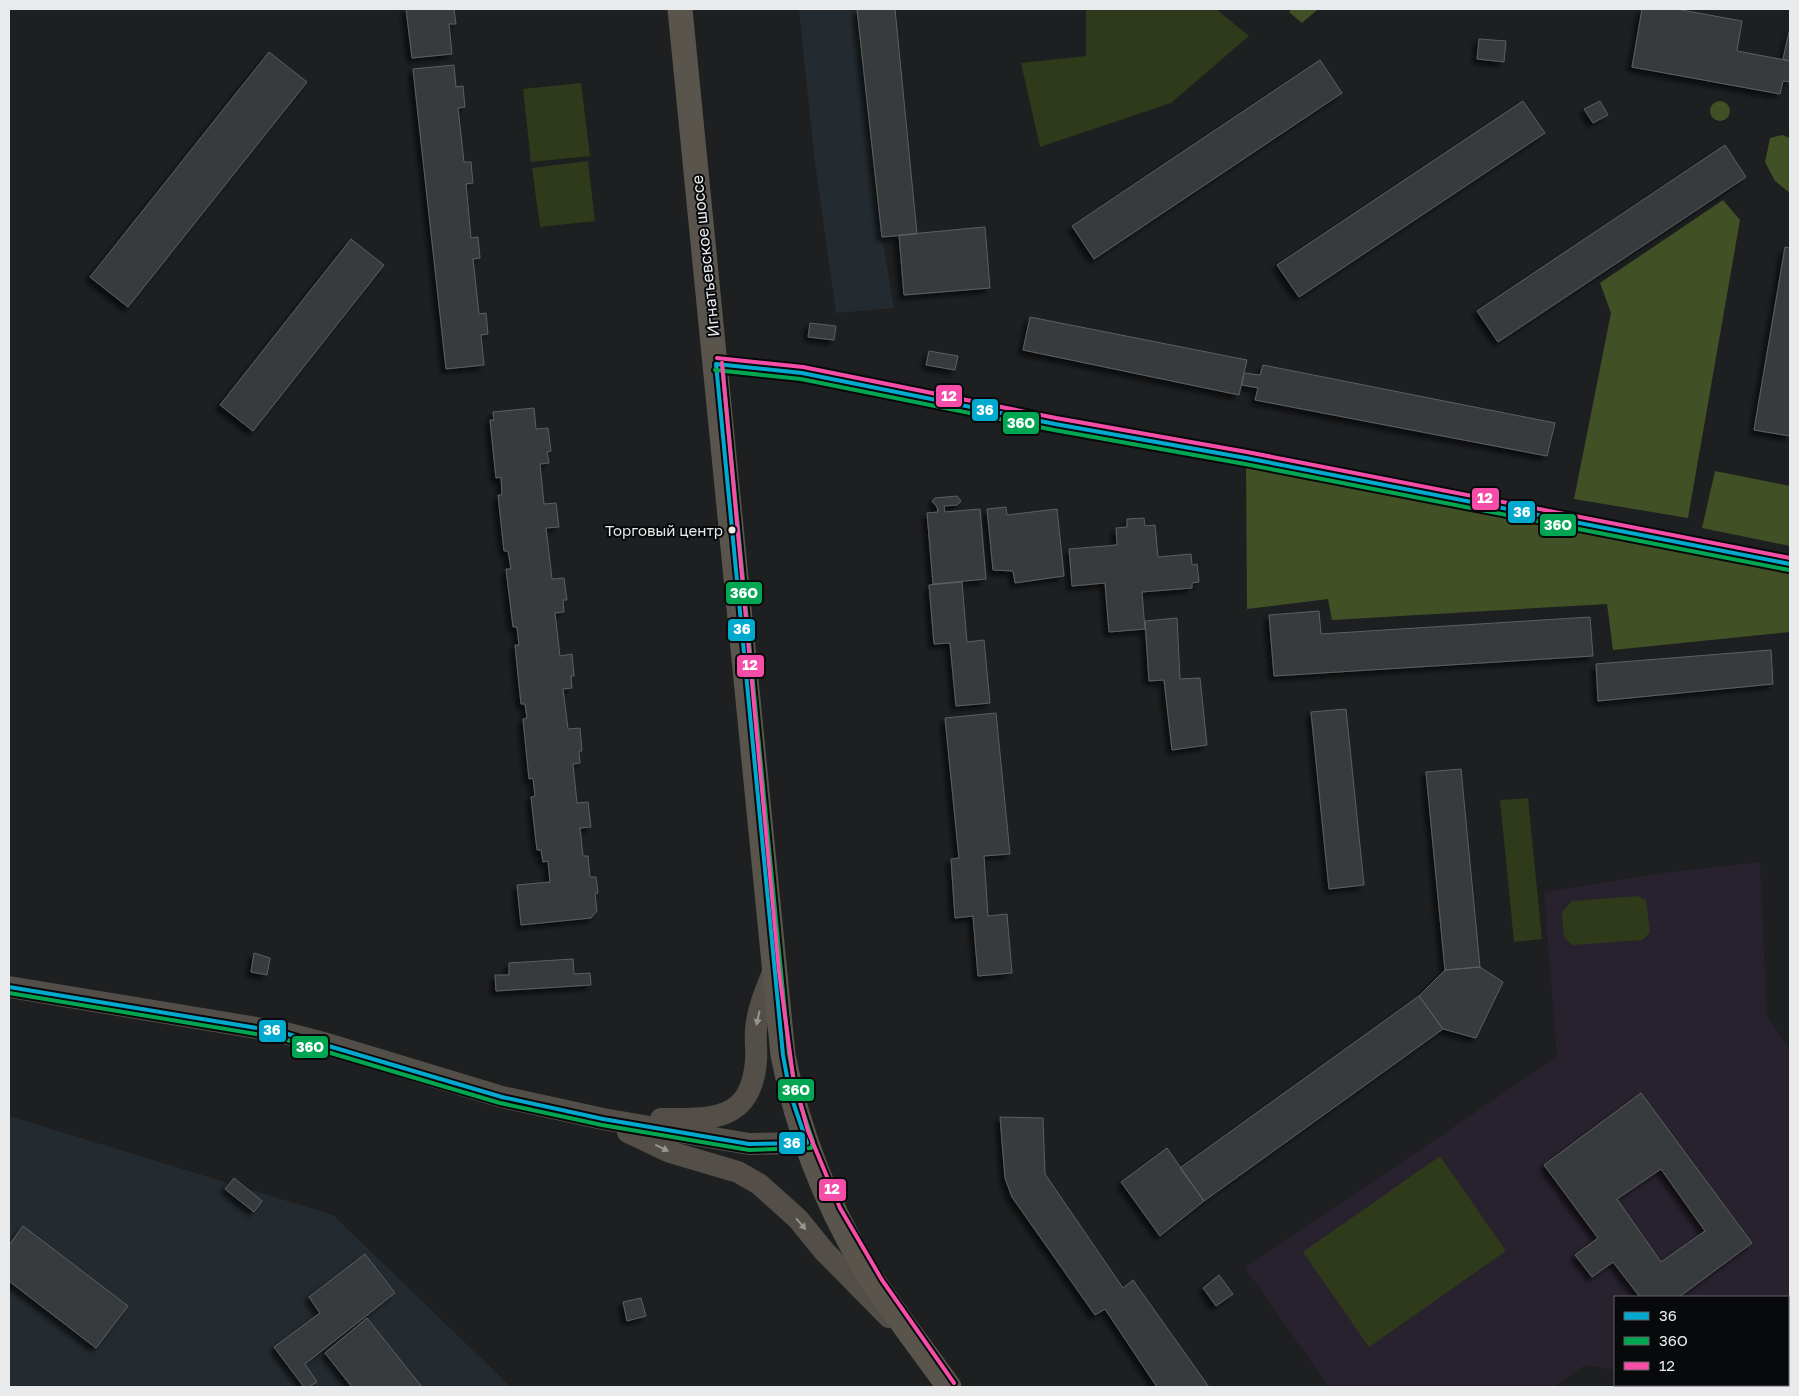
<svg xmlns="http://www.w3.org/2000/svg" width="1799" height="1396" font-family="'Golos Text',sans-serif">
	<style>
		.built { fill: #242b30 }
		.education { fill: #28222f }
		.green { fill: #2e3a1a }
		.forest { fill: #415025 }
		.building { fill: #383a3c; stroke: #5d5f60; fill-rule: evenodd; filter: url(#shadow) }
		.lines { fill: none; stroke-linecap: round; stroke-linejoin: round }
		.street { stroke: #595651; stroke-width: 16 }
		.secondary { stroke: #534f48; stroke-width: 22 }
		.primary { stroke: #59554d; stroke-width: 25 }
		.bus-1-casing { stroke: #08090a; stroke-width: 8 }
		.bus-2-casing { stroke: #08090a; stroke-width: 8 }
		.bus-3-casing { stroke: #08090a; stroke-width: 8 }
		.bus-1 { stroke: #00a9ce; stroke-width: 4 }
		.bus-2 { stroke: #00a651; stroke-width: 4 }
		.bus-3 { stroke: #f54da8; stroke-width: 4 }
		.oneway { fill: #969592 }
		.bus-dot { fill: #e8eaec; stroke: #08090a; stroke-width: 2 }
		.labels { text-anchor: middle; stroke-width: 4; stroke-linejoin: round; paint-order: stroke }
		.bus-label { font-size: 15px; fill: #e8eaec; stroke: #08090a; text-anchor: end }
		.street-label { font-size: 16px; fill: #e8eaec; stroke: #08090a }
		.line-badge { stroke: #08090a; stroke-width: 2 }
		.badge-label { font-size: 14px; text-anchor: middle; font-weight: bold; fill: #fff }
	</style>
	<defs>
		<filter id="shadow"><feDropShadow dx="-4.5" dy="4.5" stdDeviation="2.5" flood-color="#0009"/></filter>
	</defs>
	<rect width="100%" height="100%" fill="#1d1f21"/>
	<path class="built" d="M 799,9 L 857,9 L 882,237 L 894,308 L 836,313 L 814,155 Z
		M 9,1116 L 333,1215 L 511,1387 L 9,1387 Z"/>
	<path class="education" d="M 1760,862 L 1767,1016 L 1790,1050 L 1790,1340 L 1788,1342 L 1788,1297 L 1615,1297 L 1615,1370 L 1585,1365 L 1553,1387 L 1329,1387 L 1245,1268 L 1557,1057 L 1544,892 L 1664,873 Z"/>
	<path class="green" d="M 1086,9 L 1216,9 L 1249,36 L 1171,103 L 1040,147 L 1021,63 L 1086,56 Z
		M 581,83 L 590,156 L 531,162 L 523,89 Z
		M 588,161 L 595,221 L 540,227 L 532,168 Z
		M 1528,798 L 1542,939 L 1514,942 L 1500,800 Z
		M 1638,896 L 1646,900 L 1650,932 L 1643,940 L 1572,945 L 1564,937 L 1562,912 L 1572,901 Z
		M 1440,1156 L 1506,1251 L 1369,1347 L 1303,1252 Z"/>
	<path class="forest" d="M 1292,9 L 1318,9 L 1302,23 L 1289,12 Z
		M1710 111a10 10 0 1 1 20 0a10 10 0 1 1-20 0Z
		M 1782,135 L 1790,138 L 1790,193 L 1775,181 L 1765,162 L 1770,138 Z
		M 1723,200 L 1740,220 L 1688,518 L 1574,499 L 1611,313 L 1600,283 Z
		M 1246,458 L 1790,564 L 1790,632 L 1613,650 L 1607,604 L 1332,620 L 1328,599 L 1247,609 Z
		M 1715,471 L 1790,486 L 1790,546 L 1702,528 Z"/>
	<path class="building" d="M 406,9 L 454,9 L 456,24 L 449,24 L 452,54 L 412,58 Z
		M 857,9 L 895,9 L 917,234 L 882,237 Z
		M 1642,9 L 1676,9 L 1742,21 L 1737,51 L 1790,61 L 1790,82 L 1783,81 L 1780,94 L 1632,67 Z
		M 1790,28 L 1790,61 L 1783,59 Z
		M 1479,39 L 1506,41 L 1504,62 L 1477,59 Z
		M 269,52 L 307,82 L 128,307 L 90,277 Z
		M 1320,60 L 1342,93 L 1094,259 L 1072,226 Z
		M 454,65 L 456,87 L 463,86 L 465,107 L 458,108 L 464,162 L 471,162 L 473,183 L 466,184 L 471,238 L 478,237 L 480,258 L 473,259 L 479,314 L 486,313 L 488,334 L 481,335 L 484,365 L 446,369 L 413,69 Z
		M 1523,101 L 1545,133 L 1299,297 L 1277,265 Z
		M 1600,101 L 1608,115 L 1593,123 L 1584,109 Z
		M 1725,145 L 1746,177 L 1498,342 L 1477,311 Z
		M 985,227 L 990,288 L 904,295 L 899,235 Z
		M 351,239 L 384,265 L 253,431 L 220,405 Z
		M 1785,247 L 1790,248 L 1790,436 L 1754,430 Z
		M 1030,317 L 1247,360 L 1239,395 L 1023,350 Z
		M 810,323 L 836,326 L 834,340 L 808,337 Z
		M 929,351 L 958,356 L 955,370 L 926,365 Z
		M 1263,365 L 1555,423 L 1547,456 L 1255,400 L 1258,388 L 1242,385 L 1244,373 L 1260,375 Z
		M 534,408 L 536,429 L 548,428 L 551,451 L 547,452 L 549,463 L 540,464 L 544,504 L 556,503 L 559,527 L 546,528 L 552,579 L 564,578 L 567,600 L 563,600 L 564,612 L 555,613 L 560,656 L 572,654 L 574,676 L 571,676 L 572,688 L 563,689 L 568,729 L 580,728 L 582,751 L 579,751 L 580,763 L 573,764 L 577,803 L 588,802 L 591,827 L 580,828 L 583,856 L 588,856 L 590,877 L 596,877 L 598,893 L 595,894 L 597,911 L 591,918 L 521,925 L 517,885 L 550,882 L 548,861 L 543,862 L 541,850 L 537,850 L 531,797 L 535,796 L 533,778 L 529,779 L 523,719 L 527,718 L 525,704 L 521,704 L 515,645 L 519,645 L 517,627 L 513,627 L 506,569 L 511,569 L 508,551 L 504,551 L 498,495 L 502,495 L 501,477 L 496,478 L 490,420 L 494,420 L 493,412 Z
		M 957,496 L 961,501 L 957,505 L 944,506 L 945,512 L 980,509 L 986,579 L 933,584 L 927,513 L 938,512 L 937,507 L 932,501 L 935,498 Z
		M 1006,507 L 1007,515 L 1057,509 L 1064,576 L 1015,583 L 1013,571 L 993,570 L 987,509 Z
		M 1144,518 L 1145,526 L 1155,525 L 1158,557 L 1191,554 L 1192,565 L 1197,564 L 1199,582 L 1192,583 L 1192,588 L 1142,592 L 1145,629 L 1109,632 L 1105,583 L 1072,586 L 1069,549 L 1117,545 L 1116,528 L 1127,527 L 1127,519 Z
		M 962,582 L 967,642 L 984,640 L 990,703 L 956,706 L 950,643 L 934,644 L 929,585 Z
		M 1319,611 L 1321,634 L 1590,617 L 1593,656 L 1274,676 L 1269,615 Z
		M 1177,618 L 1180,679 L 1200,678 L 1207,745 L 1172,750 L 1164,680 L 1149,681 L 1145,621 Z
		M 1771,650 L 1773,684 L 1598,701 L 1596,664 Z
		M 1346,709 L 1364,885 L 1329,889 L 1311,712 Z
		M 996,713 L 1010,854 L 984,856 L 988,916 L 1007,914 L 1012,973 L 978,976 L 973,916 L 955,918 L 951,859 L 959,858 L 945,718 Z
		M 1461,769 L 1480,967 L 1445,970 L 1426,772 Z
		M 254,953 L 270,958 L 267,975 L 251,972 Z
		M 573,959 L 574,974 L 590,973 L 591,985 L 496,991 L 495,975 L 509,975 L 509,963 Z
		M 1480,967 L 1503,982 L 1476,1038 L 1443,1029 L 1419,996 L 1445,970 Z
		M 1419,996 L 1443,1029 L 1204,1201 L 1180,1168 Z
		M 1641,1093 L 1752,1243 L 1679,1297 L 1640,1297 L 1613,1262 L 1592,1277 L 1575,1255 L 1598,1238 L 1544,1165 ZM 1661,1169 L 1705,1231 L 1661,1262 L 1617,1199 Z
		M 1000,1117 L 1043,1118 L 1045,1174 L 1123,1288 L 1133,1280 L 1209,1387 L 1157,1387 L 1105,1309 L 1095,1315 L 1012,1197 L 1005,1178 Z
		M 1167,1148 L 1204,1201 L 1160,1236 L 1121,1182 Z
		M 234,1178 L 262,1201 L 254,1212 L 225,1189 Z
		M 23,1226 L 128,1306 L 96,1348 L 9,1281 L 9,1245 Z
		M 365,1254 L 395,1293 L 305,1364 L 317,1382 L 308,1387 L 304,1387 L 274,1347 L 320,1313 L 309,1297 Z
		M 1219,1275 L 1233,1294 L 1216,1306 L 1203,1288 Z
		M 641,1298 L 646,1316 L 627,1321 L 623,1302 Z
		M 367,1318 L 422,1387 L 352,1387 L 325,1353 Z"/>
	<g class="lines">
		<path class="street" d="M 716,364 L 802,373 L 1055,424 L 1246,458 L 1790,564"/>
		<path class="secondary" d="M 9,987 L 281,1032 L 327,1044 L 502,1097 L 603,1119 L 749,1144 L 807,1143
			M 661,1119 C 710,1119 751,1123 756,1061 C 757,1051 755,1041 756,1031 C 757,1010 766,991 773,972
			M 628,1132 L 670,1152 L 738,1172 L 759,1184 L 798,1219 L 824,1251 L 889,1317"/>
		<path class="primary" d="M 680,9 L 783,1055 C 798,1132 827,1206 868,1273 C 893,1312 922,1349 949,1387"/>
		<defs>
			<path id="bus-1" d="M 716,364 L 802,373 L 1055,424 L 1246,458 L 1790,564
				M 9,987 L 281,1032 L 502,1097 L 603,1119 L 749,1144 L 807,1143 L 790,1093 L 783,1055 L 716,364"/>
			<path id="bus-2" d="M 715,370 L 801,379 L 1054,430 L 1245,464 L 1789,570
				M 9,993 L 280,1038 L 500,1103 L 602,1125 L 749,1150 L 811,1148 L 813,1142 L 796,1091 L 789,1054 L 722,363"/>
			<path id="bus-3" d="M 717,358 L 803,367 L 1056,418 L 1247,452 L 1790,558
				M 722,363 L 779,971 L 793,1076 L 808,1131 L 840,1208 L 882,1280 L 954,1383"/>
		</defs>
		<use href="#bus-1" class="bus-1-casing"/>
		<use href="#bus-2" class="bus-2-casing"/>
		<use href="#bus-3" class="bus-3-casing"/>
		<use href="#bus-1" class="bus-1"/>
		<use href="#bus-2" class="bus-2"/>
		<use href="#bus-3" class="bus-3"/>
	</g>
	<defs><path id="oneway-solid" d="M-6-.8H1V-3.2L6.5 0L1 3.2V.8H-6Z" transform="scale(1.25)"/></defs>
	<g class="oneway">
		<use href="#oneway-solid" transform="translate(758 1018) rotate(102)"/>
		<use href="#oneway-solid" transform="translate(662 1148) rotate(26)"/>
		<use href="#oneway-solid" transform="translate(801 1224) rotate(49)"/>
	</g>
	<circle class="bus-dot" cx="732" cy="530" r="4.5"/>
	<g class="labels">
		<g class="bus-label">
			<text x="723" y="536">Торговый центр</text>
		</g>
		<g class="street-label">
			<text transform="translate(705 256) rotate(-96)" y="6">Игнатьевское шоссе</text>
		</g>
	</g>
	<g class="line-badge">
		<rect x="935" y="384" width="28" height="24" rx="5" fill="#f54da8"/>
		<rect x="971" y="398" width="28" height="24" rx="5" fill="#00a9ce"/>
		<rect x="1002" y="411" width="38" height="24" rx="5" fill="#00a651"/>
		<rect x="1471" y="487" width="29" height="24" rx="5" fill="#f54da8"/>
		<rect x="1507" y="500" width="29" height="24" rx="5" fill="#00a9ce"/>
		<rect x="1539" y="513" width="38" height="24" rx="5" fill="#00a651"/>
		<rect x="725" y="581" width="38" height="24" rx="5" fill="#00a651"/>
		<rect x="727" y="618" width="29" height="24" rx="5" fill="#00a9ce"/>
		<rect x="736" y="654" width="29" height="24" rx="5" fill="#f54da8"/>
		<rect x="258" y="1019" width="29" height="24" rx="5" fill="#00a9ce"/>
		<rect x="291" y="1035" width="38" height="24" rx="5" fill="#00a651"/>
		<rect x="777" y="1078" width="38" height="24" rx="5" fill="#00a651"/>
		<rect x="778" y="1131" width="28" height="24" rx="5" fill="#00a9ce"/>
		<rect x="818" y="1178" width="29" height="24" rx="5" fill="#f54da8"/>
	</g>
	<g class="badge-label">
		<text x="949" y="401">12</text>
		<text x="985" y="415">36</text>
		<text x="1021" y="428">36О</text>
		<text x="1485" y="503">12</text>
		<text x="1522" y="517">36</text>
		<text x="1558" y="530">36О</text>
		<text x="744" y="598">36О</text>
		<text x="742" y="634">36</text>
		<text x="750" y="670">12</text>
		<text x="272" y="1035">36</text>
		<text x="310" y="1052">36О</text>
		<text x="796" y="1095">36О</text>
		<text x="792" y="1148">36</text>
		<text x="832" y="1194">12</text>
	</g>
	<rect width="1799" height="1396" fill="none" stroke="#e8eaec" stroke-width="20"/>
	<rect x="1614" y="1296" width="175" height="90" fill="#08090a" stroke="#626364"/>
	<rect x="1624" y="1312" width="25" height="8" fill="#00a9ce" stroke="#626364"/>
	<text x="1659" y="1321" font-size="15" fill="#e8eaec">36</text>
	<rect x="1624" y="1337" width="25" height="8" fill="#00a651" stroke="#626364"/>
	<text x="1659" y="1346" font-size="15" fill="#e8eaec">36О</text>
	<rect x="1624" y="1362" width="25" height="8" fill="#f54da8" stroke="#626364"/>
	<text x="1659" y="1371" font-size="15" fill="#e8eaec">12</text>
</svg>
